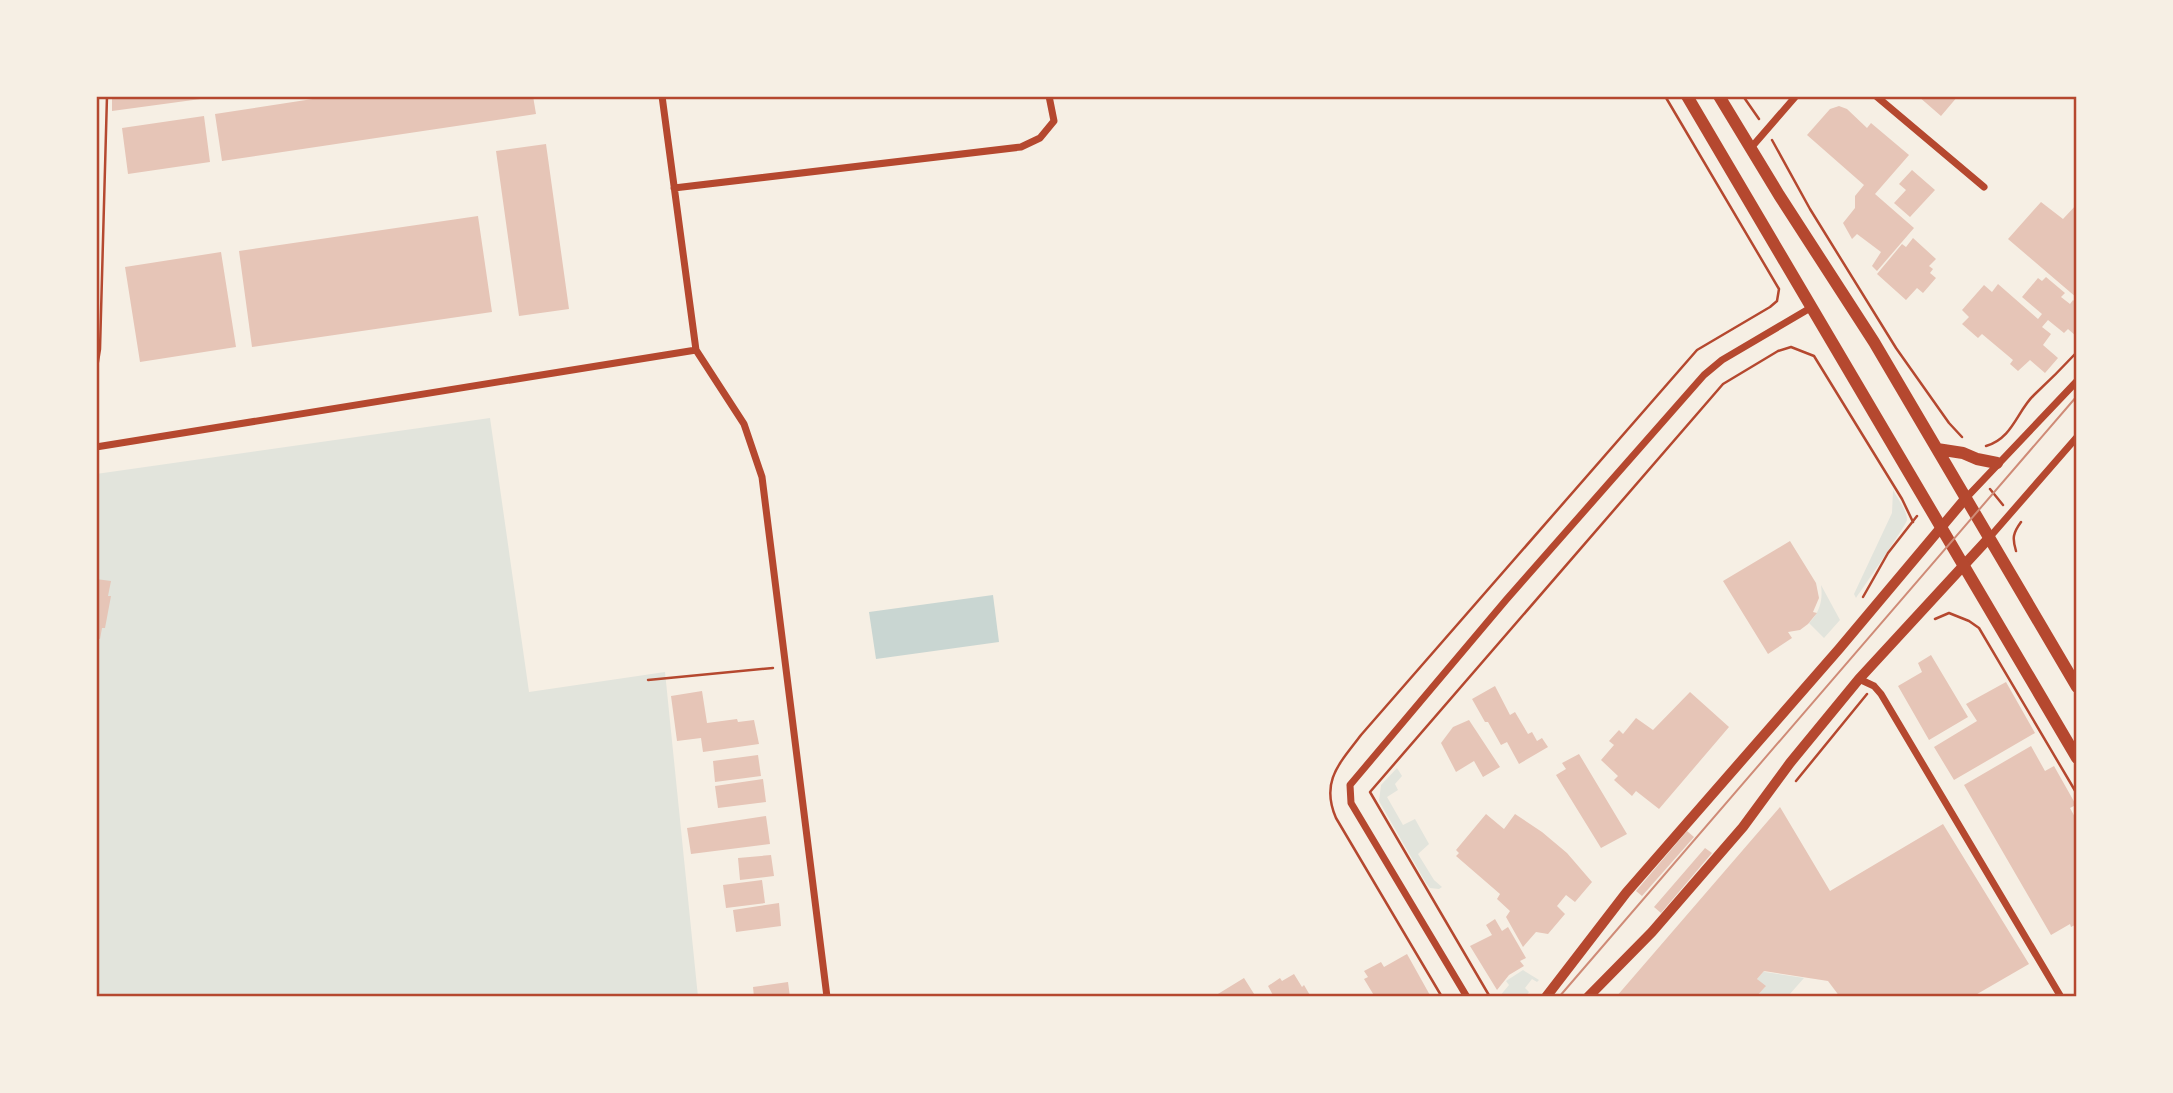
<svg xmlns="http://www.w3.org/2000/svg" width="2173" height="1093" font-family="'Roboto Condensed',sans-serif">
	<style>
		.green { fill: #e2e4dc }
		.water { fill: #c9d6d2 }
		.building { fill: #e6c5b7 }
		.lines { fill: none; stroke-linecap: round; stroke-linejoin: round }
		.path { stroke: #b5482f; stroke-width: 2.5 }
		.minor { stroke: #b5482f; stroke-width: 7 }
		.secondary { stroke: #b5482f; stroke-width: 10 }
		.primary { stroke: #b5482f; stroke-width: 12 }
		.tram { stroke: #cf8b77; stroke-width: 2 }
		.neatline { fill: none; stroke: #b5482f; stroke-width: 2.5 }
	</style>
	<rect width="100%" height="100%" fill="#f6efe4"/>
	<path class="green" d="M 490,418 L 529,692 L 665,672 L 698,997 L 96,997 L 96,474 Z
		M 1893,490 C 1897,498 1907,510 1907,520 C 1907,524 1863,588 1856,598 L 1854,594 L 1892,513 Z
		M 1821,585 L 1840,620 L 1824,638 L 1809,623 C 1820,612 1823,600 1821,585 Z
		M 1397,768 L 1402,776 L 1395,784 L 1398,790 L 1387,797 L 1403,825 L 1415,819 L 1429,844 L 1418,854 L 1434,880 L 1442,887 L 1439,889 L 1430,888 L 1426,883 L 1379,801 L 1381,785 Z
		M 1523,970 L 1539,980 L 1537,982 L 1532,979 L 1525,988 L 1529,992 L 1525,997 L 1499,997 L 1509,985 L 1506,981 Z
		M 1764,971 L 1765,972 L 1804,978 L 1789,995 L 1791,997 L 1756,997 L 1765,987 L 1757,979 Z"/>
	<path class="water" d="M 993,595 L 999,642 L 876,659 L 869,612 Z"/>
	<path class="building" d="M 112,96 L 208,96 L 208,98 L 112,111 Z
		M 332,96 L 533,96 L 536,114 L 222,161 L 215,114 Z
		M 1918,96 L 1958,96 L 1941,116 Z
		M 1839,106 L 1847,109 L 1867,128 L 1871,123 L 1909,155 L 1875,194 L 1914,228 L 1877,271 L 1872,266 L 1881,252 L 1857,234 L 1852,239 L 1843,223 L 1855,208 L 1855,196 L 1864,185 L 1807,135 L 1830,109 Z
		M 204,116 L 210,162 L 128,174 L 122,128 Z
		M 546,144 L 569,309 L 519,316 L 496,151 Z
		M 1912,170 L 1935,190 L 1910,217 L 1894,203 L 1906,190 L 1899,184 Z
		M 2041,202 L 2063,219 L 2077,204 L 2077,298 L 2008,239 Z
		M 478,216 L 492,312 L 252,347 L 239,251 Z
		M 1913,238 L 1936,259 L 1929,266 L 1933,269 L 1930,273 L 1936,278 L 1923,293 L 1917,288 L 1906,300 L 1877,274 L 1902,244 L 1906,247 Z
		M 221,252 L 236,347 L 140,362 L 125,267 Z
		M 2046,277 L 2065,293 L 2061,297 L 2070,304 L 2073,300 L 2077,303 L 2077,337 L 2068,329 L 2064,333 L 2048,320 L 2042,327 L 2051,334 L 2043,345 L 2058,358 L 2045,373 L 2030,360 L 2018,371 L 2010,364 L 2013,360 L 1982,334 L 1978,338 L 1962,324 L 1969,317 L 1962,310 L 1984,285 L 1992,292 L 1998,284 L 2038,319 L 2042,314 L 2022,297 L 2038,278 L 2042,281 Z
		M 1790,541 L 1816,583 L 1819,598 L 1813,612 L 1817,613 L 1808,624 L 1800,630 L 1788,632 L 1792,638 L 1768,654 L 1723,581 Z
		M 96,579 L 111,581 L 108,596 L 111,596 L 105,628 L 102,628 L 100,639 L 96,638 Z
		M 1931,655 L 1968,717 L 1929,740 L 1898,686 L 1922,672 L 1918,663 Z
		M 2006,682 L 2035,733 L 1954,780 L 1934,747 L 1977,721 L 1966,704 Z
		M 1495,686 L 1510,715 L 1515,712 L 1528,734 L 1532,732 L 1537,741 L 1542,738 L 1548,747 L 1519,764 L 1507,742 L 1501,745 L 1488,722 L 1485,722 L 1472,699 Z
		M 702,691 L 707,723 L 737,719 L 738,722 L 754,720 L 759,744 L 703,752 L 701,738 L 677,741 L 671,696 Z
		M 1690,692 L 1729,727 L 1659,809 L 1636,791 L 1632,796 L 1614,780 L 1618,776 L 1601,760 L 1614,745 L 1609,741 L 1619,730 L 1623,734 L 1636,718 L 1653,730 Z
		M 1469,720 L 1500,767 L 1483,777 L 1474,761 L 1456,772 L 1441,743 L 1453,727 Z
		M 2031,746 L 2045,771 L 2054,766 L 2076,805 L 2070,808 L 2077,821 L 2077,924 L 2071,927 L 2070,924 L 2051,935 L 1964,785 Z
		M 1579,754 L 1627,834 L 1601,848 L 1556,775 L 1566,769 L 1562,763 Z
		M 758,755 L 761,776 L 715,782 L 713,761 Z
		M 763,779 L 766,802 L 718,808 L 715,786 Z
		M 1780,807 L 1830,891 L 1943,824 L 2029,964 L 1972,997 L 1840,997 L 1828,981 L 1764,971 L 1757,979 L 1766,986 L 1756,997 L 1616,997 Z
		M 1486,814 L 1504,829 L 1515,814 L 1542,832 L 1567,853 L 1592,882 L 1575,902 L 1566,895 L 1557,906 L 1565,914 L 1548,934 L 1536,932 L 1523,947 L 1506,917 L 1510,911 L 1497,899 L 1500,894 L 1456,856 L 1459,853 L 1456,850 Z
		M 766,816 L 770,844 L 691,854 L 687,828 Z
		M 1687,831 L 1694,837 L 1642,896 L 1636,891 Z
		M 1705,848 L 1712,853 L 1661,913 L 1654,907 Z
		M 771,855 L 774,876 L 740,880 L 738,858 Z
		M 762,880 L 765,903 L 726,908 L 723,885 Z
		M 779,903 L 781,926 L 736,932 L 733,910 Z
		M 1495,919 L 1502,931 L 1508,927 L 1526,958 L 1520,961 L 1524,966 L 1509,975 L 1497,990 L 1470,946 L 1492,935 L 1486,925 Z
		M 1407,954 L 1431,997 L 1375,997 L 1364,979 L 1368,977 L 1364,971 L 1381,962 L 1384,967 Z
		M 1294,974 L 1302,987 L 1304,985 L 1311,997 L 1274,997 L 1268,986 L 1280,978 L 1282,981 Z
		M 1244,978 L 1256,997 L 1213,997 Z
		M 788,982 L 790,997 L 754,997 L 753,987 Z"/>
	<g class="lines">
		<path class="path" d="M 1743,96 L 1759,119
			M 1772,140 L 1810,209 L 1896,348 L 1949,423 L 1962,437
			M 96,374 L 100,349 L 107,96
			M 1986,446 C 2013,438 2017,411 2034,395 C 2049,381 2063,367 2077,352
			M 1990,489 L 2003,505
			M 2016,551 C 2012,538 2013,533 2021,522
			M 1863,597 L 1888,553 L 1917,516
			M 1935,619 L 1949,613 L 1969,621 L 1979,628 L 2077,794
			M 648,680 L 773,668
			M 1796,781 L 1867,694
			M 1442,997 L 1336,818 C 1320,781 1340,763 1361,735 L 1697,350 L 1770,307 L 1777,301 L 1779,289 L 1665,96
			M 1490,997 L 1370,792 L 1723,384 L 1778,351 L 1791,347 L 1814,356 L 1902,499 L 1913,522"/>
		<path class="minor" d="M 662,96 L 696,350 L 744,424 L 762,477 L 827,997
			M 1876,96 L 1984,187
			M 1750,149 L 1796,96
			M 674,188 L 1021,147 L 1040,138 L 1054,121 L 1049,96
			M 96,447 L 696,350
			M 1966,498 L 2077,381
			M 1989,538 L 2077,437
			M 1859,679 L 1874,686 L 1881,694 L 2061,997
			M 1467,997 L 1351,803 L 1350,785 L 1506,600 L 1704,375 L 1722,360 L 1812,307"/>
		<path class="secondary" d="M 1546,997 L 1626,893 L 1839,649 L 1965,499
			M 1588,997 L 1652,932 L 1743,827 L 1790,763 L 1859,679 L 1989,538"/>
		<path class="primary" d="M 1687,96 L 2077,758
			M 1719,96 L 1779,195 L 1874,342 L 2077,687
			M 1937,449 L 1963,453 L 1977,459 L 1997,463"/>
		<path class="tram" d="M 1559,997 L 2077,396"/>
	</g>
	<rect width="2173" height="1093" fill="none" stroke="#f6efe4" stroke-width="196"/>
	<rect x="98" y="98" width="1977" height="897" class="neatline"/>
</svg>
